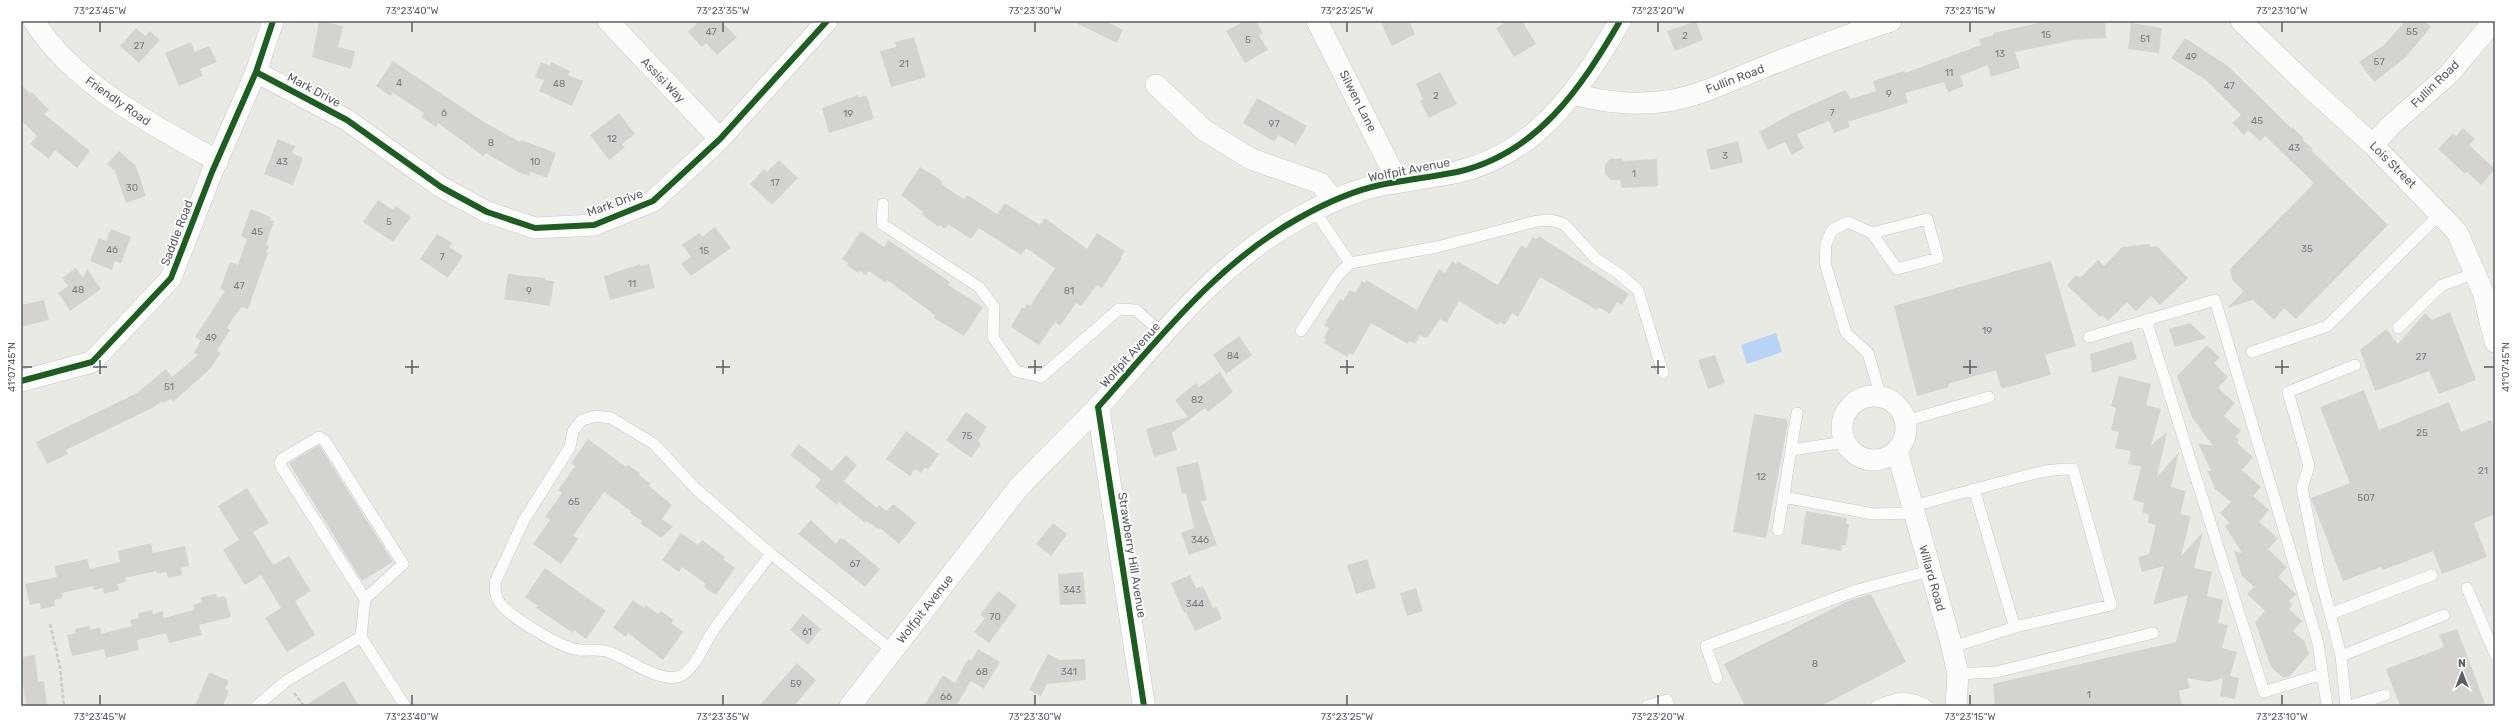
<svg xmlns="http://www.w3.org/2000/svg" width="2516" height="727" font-family="Rubik,sans-serif">
	<style>
		.water { fill: #b7d3f6 }
		.building { fill: #d4d3d0 }
		.lines { fill: none; stroke-linecap: round; stroke-linejoin: round }
		.lane-casing { stroke: #c6c7c5; stroke-width: 12 }
		.street-casing { stroke: #c6c7c5; stroke-width: 22 }
		.secondary-casing { stroke: #c7c7c6; stroke-width: 23 }
		.path { stroke: #c7cbca; stroke-width: 2.5; stroke-dasharray: 4 2; stroke-linecap: butt }
		.lane { stroke: #fcfcfb; stroke-width: 11 }
		.street { stroke: #fcfcfb; stroke-width: 21 }
		.secondary { stroke: #fcfcfb; stroke-width: 22 }
		.cycleway-casing { stroke: #fff; stroke-width: 8 }
		.cycleway { stroke: #1b5e20; stroke-width: 6 }
		.ticks { fill: none; stroke: #5a5d62; stroke-width: 1.5 }
		.labels { text-anchor: middle; stroke-width: 3.5; stroke-linejoin: round; paint-order: stroke }
		.number-label { font-size: 10px; fill: #797b7e }
		.street-label { font-size: 12px; fill: #5a5d62; stroke: #fff }
		.neatline { fill: none; stroke: #5a5d62; stroke-width: 1.5 }
		.ticks-label { font-size: 10px; text-anchor: middle; fill: #5a5d62 }
	</style>
	<rect width="100%" height="100%" fill="#eaeae5"/>
	<path class="water" d="M 1776,333 L 1782,352 L 1747,364 L 1741,345 Z"/>
	<path class="building" d="M 319,21 L 343,26 L 338,47 L 355,51 L 351,69 L 312,57 Z
		M 699,21 L 721,21 L 737,37 L 717,55 L 706,43 L 702,47 L 688,32 Z
		M 1072,21 L 1106,21 L 1123,30 L 1117,43 Z
		M 1244,21 L 1256,21 L 1263,33 L 1259,35 L 1268,50 L 1245,63 L 1226,31 Z
		M 1380,21 L 1409,21 L 1415,34 L 1392,46 Z
		M 1507,21 L 1522,21 L 1536,44 L 1514,57 L 1496,28 Z
		M 1696,21 L 1703,40 L 1675,51 L 1667,31 Z
		M 2048,21 L 2105,21 L 2106,38 L 2074,40 L 2015,52 L 2020,68 L 1991,77 L 1988,65 L 1960,76 L 1964,86 L 1948,92 L 1944,82 L 1905,93 L 1908,103 L 1848,122 L 1850,127 L 1834,133 L 1829,121 L 1797,134 L 1804,148 L 1792,155 L 1785,142 L 1768,150 L 1759,132 L 1791,114 L 1845,90 L 1851,99 L 1876,91 L 1873,81 L 1904,71 L 1905,73 L 1981,45 L 1979,39 L 1993,35 L 1993,33 Z
		M 2405,21 L 2424,21 L 2431,27 L 2405,58 L 2374,82 L 2359,62 L 2384,45 Z
		M 2131,23 L 2162,28 L 2159,53 L 2128,49 Z
		M 136,28 L 145,36 L 150,31 L 160,40 L 139,63 L 120,46 Z
		M 914,37 L 926,77 L 891,87 L 880,51 L 896,47 L 895,42 Z
		M 2185,38 L 2228,66 L 2291,128 L 2292,127 L 2304,138 L 2302,139 L 2313,149 L 2311,150 L 2388,225 L 2296,319 L 2284,308 L 2274,320 L 2253,300 L 2227,308 L 2244,291 L 2232,280 L 2230,269 L 2314,183 L 2265,136 L 2260,141 L 2248,130 L 2244,135 L 2232,123 L 2241,115 L 2206,80 L 2171,58 Z
		M 191,42 L 195,52 L 209,46 L 217,62 L 200,69 L 203,76 L 179,86 L 165,53 Z
		M 393,61 L 484,122 L 520,142 L 521,140 L 556,153 L 547,178 L 531,172 L 529,176 L 518,172 L 486,153 L 483,156 L 438,123 L 436,127 L 421,117 L 424,113 L 393,93 L 390,96 L 376,86 Z
		M 541,62 L 550,66 L 551,62 L 570,71 L 568,75 L 583,81 L 572,106 L 539,91 L 544,81 L 535,77 Z
		M 1440,72 L 1457,104 L 1429,118 L 1420,101 L 1423,99 L 1416,84 Z
		M 21,84 L 30,94 L 32,92 L 49,110 L 44,114 L 90,151 L 77,168 L 55,150 L 49,159 L 30,144 L 37,136 L 21,120 Z
		M 858,95 L 858,97 L 867,96 L 874,119 L 829,133 L 822,108 Z
		M 1257,98 L 1307,126 L 1296,145 L 1278,135 L 1275,142 L 1243,123 Z
		M 619,113 L 635,134 L 622,144 L 625,147 L 609,160 L 590,135 Z
		M 2463,128 L 2475,139 L 2469,145 L 2495,169 L 2481,185 L 2467,172 L 2465,174 L 2438,149 L 2453,133 L 2456,136 Z
		M 278,139 L 295,146 L 292,153 L 303,158 L 293,185 L 264,174 Z
		M 1738,141 L 1743,162 L 1711,170 L 1706,150 Z
		M 119,151 L 136,166 L 146,196 L 126,203 L 115,171 L 107,164 Z
		M 1623,158 L 1623,161 L 1657,159 L 1658,186 L 1622,188 L 1620,180 L 1611,180 L 1605,174 L 1605,165 L 1610,159 Z
		M 779,160 L 798,178 L 772,205 L 750,184 L 764,169 L 767,172 Z
		M 920,167 L 938,178 L 943,183 L 941,184 L 964,199 L 967,195 L 972,198 L 997,214 L 1005,203 L 1040,225 L 1045,218 L 1087,249 L 1097,233 L 1125,251 L 1121,257 L 1122,258 L 1102,288 L 1097,285 L 1081,306 L 1076,303 L 1060,326 L 1055,322 L 1039,345 L 1011,327 L 1022,307 L 1024,309 L 1027,304 L 1030,306 L 1055,268 L 1026,248 L 1021,255 L 979,228 L 971,239 L 948,224 L 945,229 L 940,225 L 939,227 L 926,218 L 922,214 L 923,212 L 901,195 Z
		M 378,200 L 393,210 L 396,206 L 411,217 L 393,242 L 363,222 Z
		M 251,209 L 271,217 L 270,220 L 274,221 L 266,245 L 269,246 L 266,252 L 268,253 L 248,309 L 241,307 L 227,328 L 230,330 L 217,351 L 221,353 L 211,368 L 173,402 L 171,399 L 163,403 L 162,401 L 154,407 L 66,450 L 68,454 L 47,464 L 36,442 L 137,393 L 166,369 L 172,377 L 198,355 L 194,352 L 201,340 L 195,337 L 225,291 L 220,289 L 230,262 L 238,265 L 247,239 L 241,236 Z
		M 715,227 L 731,248 L 691,276 L 681,264 L 691,257 L 682,245 L 699,233 L 702,237 Z
		M 111,229 L 131,237 L 121,263 L 115,261 L 112,270 L 90,261 L 99,238 L 106,241 Z
		M 861,231 L 884,247 L 888,240 L 950,282 L 948,285 L 983,307 L 964,336 L 934,318 L 935,316 L 931,312 L 887,280 L 886,283 L 869,271 L 866,275 L 860,271 L 858,273 L 847,265 L 848,263 L 842,259 Z
		M 437,234 L 452,243 L 449,247 L 463,256 L 448,278 L 420,259 Z
		M 1539,236 L 1629,294 L 1622,305 L 1617,302 L 1610,314 L 1598,307 L 1597,310 L 1540,277 L 1518,317 L 1512,313 L 1505,325 L 1500,322 L 1498,325 L 1459,301 L 1447,323 L 1440,319 L 1428,337 L 1425,338 L 1420,335 L 1415,344 L 1409,341 L 1408,344 L 1371,323 L 1353,355 L 1349,353 L 1347,357 L 1324,343 L 1326,339 L 1324,338 L 1329,328 L 1324,325 L 1340,299 L 1343,301 L 1350,290 L 1355,293 L 1362,281 L 1365,283 L 1366,280 L 1417,310 L 1439,269 L 1445,273 L 1452,261 L 1456,264 L 1457,261 L 1498,285 L 1521,245 L 1526,248 L 1533,237 L 1537,239 Z
		M 2150,244 L 2150,247 L 2157,246 L 2188,278 L 2160,305 L 2151,296 L 2136,311 L 2127,302 L 2108,321 L 2102,315 L 2100,317 L 2067,285 L 2076,275 L 2080,278 L 2098,260 L 2104,266 L 2122,247 Z
		M 2051,261 L 2076,346 L 2045,355 L 2051,375 L 2005,388 L 2001,388 L 1996,370 L 1948,384 L 1949,387 L 1917,396 L 1894,306 Z
		M 640,264 L 640,266 L 649,264 L 655,288 L 610,300 L 604,276 Z
		M 76,268 L 83,278 L 87,269 L 101,289 L 70,311 L 58,293 L 68,286 L 62,278 Z
		M 508,274 L 546,278 L 545,280 L 554,281 L 550,306 L 504,299 Z
		M 44,300 L 49,320 L 21,327 L 21,305 Z
		M 2450,312 L 2476,380 L 2439,394 L 2429,371 L 2375,391 L 2360,350 L 2386,329 L 2398,344 L 2425,313 L 2432,320 Z
		M 2190,323 L 2206,338 L 2175,347 L 2169,329 Z
		M 1239,336 L 1252,355 L 1226,374 L 1213,355 Z
		M 2132,341 L 2137,359 L 2092,373 L 2090,354 Z
		M 2207,345 L 2220,358 L 2214,363 L 2228,377 L 2218,388 L 2235,403 L 2224,416 L 2241,431 L 2235,437 L 2239,440 L 2237,443 L 2253,457 L 2242,470 L 2261,487 L 2253,496 L 2269,510 L 2259,522 L 2278,538 L 2268,549 L 2287,567 L 2278,577 L 2296,594 L 2289,601 L 2293,604 L 2289,609 L 2302,621 L 2293,631 L 2304,641 L 2309,654 L 2290,676 L 2283,678 L 2271,667 L 2255,622 L 2265,611 L 2247,594 L 2254,587 L 2242,576 L 2234,551 L 2242,553 L 2225,526 L 2230,523 L 2220,513 L 2231,502 L 2215,489 L 2207,470 L 2211,471 L 2198,443 L 2213,446 L 2192,417 L 2177,376 Z
		M 1715,355 L 1725,383 L 1708,389 L 1698,360 Z
		M 1220,372 L 1233,392 L 1208,412 L 1205,408 L 1172,433 L 1177,450 L 1154,457 L 1146,429 L 1188,417 L 1175,400 L 1196,383 L 1199,387 Z
		M 2119,376 L 2151,384 L 2146,405 L 2161,409 L 2151,445 L 2167,432 L 2157,477 L 2179,452 L 2171,487 L 2186,491 L 2180,514 L 2191,516 L 2181,556 L 2203,532 L 2194,568 L 2212,572 L 2207,596 L 2223,600 L 2218,623 L 2228,625 L 2222,648 L 2237,652 L 2230,676 L 2239,678 L 2235,699 L 2220,696 L 2223,678 L 2209,682 L 2187,678 L 2190,688 L 2179,691 L 2182,704 L 2173,706 L 1995,706 L 1993,684 L 2176,642 L 2188,595 L 2153,605 L 2164,566 L 2142,572 L 2138,557 L 2149,554 L 2156,525 L 2148,523 L 2149,515 L 2142,512 L 2144,503 L 2133,500 L 2141,467 L 2128,464 L 2131,451 L 2115,448 L 2119,432 L 2111,430 L 2116,408 L 2111,406 Z
		M 2364,390 L 2379,430 L 2449,402 L 2461,432 L 2491,420 L 2495,429 L 2495,514 L 2474,523 L 2487,557 L 2442,574 L 2433,551 L 2383,570 L 2381,567 L 2343,581 L 2311,498 L 2350,483 L 2320,407 Z
		M 966,412 L 987,427 L 978,441 L 981,444 L 971,458 L 946,440 Z
		M 1754,414 L 1786,419 L 1788,423 L 1766,538 L 1733,532 Z
		M 906,431 L 939,454 L 928,470 L 925,467 L 921,473 L 915,469 L 910,476 L 886,459 Z
		M 588,439 L 626,467 L 628,465 L 640,473 L 639,475 L 651,484 L 649,486 L 672,505 L 662,519 L 673,527 L 661,538 L 641,524 L 642,521 L 630,513 L 631,511 L 604,492 L 573,536 L 578,539 L 561,564 L 533,544 L 550,520 L 545,517 L 562,493 L 558,490 L 575,466 L 571,463 Z
		M 799,444 L 832,471 L 846,455 L 857,465 L 844,481 L 877,508 L 879,505 L 887,511 L 892,505 L 895,505 L 916,523 L 899,544 L 880,528 L 879,529 L 866,521 L 865,523 L 839,502 L 837,505 L 815,487 L 821,479 L 790,455 Z
		M 319,445 L 393,562 L 362,581 L 289,463 Z
		M 1198,462 L 1207,500 L 1201,501 L 1217,545 L 1189,555 L 1181,533 L 1194,528 L 1186,493 L 1182,494 L 1176,467 Z
		M 247,488 L 269,523 L 253,532 L 273,565 L 289,556 L 311,591 L 295,601 L 315,635 L 287,652 L 265,618 L 281,608 L 261,575 L 245,585 L 223,550 L 239,540 L 218,506 Z
		M 1806,511 L 1847,518 L 1846,524 L 1849,524 L 1846,545 L 1842,545 L 1841,551 L 1801,544 Z
		M 811,520 L 836,544 L 840,538 L 845,540 L 880,569 L 865,587 L 798,534 Z
		M 1053,523 L 1067,534 L 1051,556 L 1036,544 Z
		M 681,533 L 698,545 L 702,540 L 725,557 L 723,559 L 735,568 L 716,595 L 704,587 L 706,584 L 682,567 L 679,572 L 662,560 Z
		M 151,543 L 153,553 L 185,546 L 189,566 L 181,568 L 182,575 L 168,578 L 166,572 L 157,574 L 156,571 L 125,578 L 126,582 L 117,584 L 119,590 L 104,594 L 103,588 L 94,590 L 93,586 L 62,593 L 63,598 L 54,600 L 55,606 L 41,609 L 40,603 L 30,605 L 25,584 L 57,577 L 54,566 L 87,559 L 90,569 L 120,562 L 118,551 Z
		M 1367,559 L 1376,588 L 1356,594 L 1347,565 Z
		M 545,568 L 606,611 L 586,639 L 574,630 L 573,633 L 536,608 L 538,606 L 525,597 Z
		M 1083,572 L 1086,604 L 1060,605 L 1058,574 Z
		M 1190,575 L 1196,588 L 1202,586 L 1205,590 L 1213,608 L 1217,607 L 1222,619 L 1195,631 L 1186,612 L 1184,613 L 1171,583 Z
		M 1416,588 L 1423,611 L 1407,616 L 1400,593 Z
		M 998,591 L 1017,605 L 989,643 L 974,632 L 985,618 L 980,615 Z
		M 216,594 L 217,598 L 225,596 L 231,617 L 199,625 L 202,635 L 169,643 L 166,633 L 137,640 L 139,650 L 106,658 L 104,649 L 72,656 L 67,635 L 76,633 L 75,629 L 89,626 L 91,630 L 100,627 L 101,634 L 132,626 L 130,620 L 139,618 L 138,613 L 152,610 L 153,614 L 163,611 L 164,618 L 194,610 L 193,605 L 202,602 L 201,597 Z
		M 1871,594 L 1906,662 L 1821,706 L 1745,706 L 1724,664 L 1848,601 Z
		M 633,600 L 644,608 L 646,605 L 658,614 L 661,611 L 673,620 L 671,623 L 683,632 L 663,660 L 628,633 L 626,637 L 613,628 Z
		M 803,614 L 821,629 L 808,645 L 790,630 Z
		M 2457,629 L 2486,706 L 2400,706 L 2386,669 L 2444,647 L 2439,635 Z
		M 978,649 L 1000,662 L 984,689 L 971,681 L 956,706 L 924,706 L 943,675 L 955,683 L 968,659 L 971,661 Z
		M 1048,654 L 1059,660 L 1085,659 L 1086,680 L 1047,684 L 1041,696 L 1029,690 Z
		M 35,655 L 38,682 L 44,681 L 47,706 L 26,706 L 23,684 L 21,685 L 21,657 Z
		M 797,663 L 816,680 L 794,706 L 759,706 Z
		M 209,672 L 229,681 L 225,689 L 229,691 L 223,706 L 195,706 Z
		M 344,681 L 359,706 L 304,706 Z"/>
	<g class="lines">
		<defs>
			<path id="lane" d="M 883,204 L 882,224 L 979,287 L 994,307 L 993,337 L 1016,371 L 1041,377 L 1119,309 L 1136,310 L 1163,334
				M 1314,210 L 1350,263 L 1437,247 L 1537,221 C 1548,220 1555,219 1565,225 L 1596,259 L 1618,273 L 1638,290 L 1663,373
				M 1872,233 L 1897,269 L 1938,258 L 1927,219 L 1872,233 L 1848,222 L 1832,230 L 1826,244 L 1825,263 L 1846,333 L 1868,353 L 1881,397
				M 2146,320 L 2264,692 L 2322,674
				M 2398,328 L 2442,285 L 2476,273
				M 1301,331 L 1338,275 L 1350,263
				M 2089,337 L 2215,300 L 2318,643 L 2327,706
				M 2252,352 L 2327,326 L 2441,213
				M 1905,421 L 1989,397
				M 1791,450 L 1845,442
				M 1783,497 L 1873,514 L 1915,513
				M 1913,506 C 1942,498 1972,490 2002,482 C 2025,476 2049,468 2073,469 L 2111,605 L 2019,626 L 2014,625 L 1974,489
				M 1778,530 L 1797,413
				M 771,554 C 751,580 730,606 711,634 C 703,647 695,668 682,675 C 663,686 627,658 609,652 C 600,648 588,651 579,650 C 562,648 506,616 498,600 C 495,595 495,588 495,582 L 524,520 L 570,447 L 573,431 L 582,420 L 596,416 L 611,418 L 654,444 L 696,489 L 771,554 L 893,651
				M 2467,588 L 2495,654
				M 365,599 L 403,564 L 325,441 L 319,437 L 282,459 L 280,463 L 282,468 L 365,599 L 361,637 L 405,706
				M 2330,614 L 2432,575
				M 1952,647 L 2019,626
				M 2341,656 L 2444,615
				M 1958,674 L 1996,672 L 2153,633
				M 1717,678 L 1706,646 L 1857,590 L 1930,571
				M 257,706 L 286,681 L 361,637
				M 1647,706 L 1667,700 L 1669,706
				M 1876,706 C 1897,697 1908,695 1928,706
				M 2346,706 L 2341,656 L 2319,572 L 2302,488 L 2309,466 L 2288,392 L 2355,365
				M 2350,706 L 2385,695"/>
			<path id="street" d="M 34,21 C 73,84 154,126 218,161
				M 608,21 L 720,139
				M 1317,21 L 1398,182
				M 2241,21 L 2304,82 L 2373,145 L 2457,232 L 2483,292 L 2495,342
				M 256,72 L 347,120 L 441,187 L 487,212 L 535,228 L 594,225 L 653,201 L 720,139 L 827,21
				M 1156,85 L 1204,130 L 1251,159 L 1320,183 L 1334,201
				M 1573,94 C 1605,102 1634,106 1667,101 C 1700,96 1731,80 1762,68 C 1804,51 1847,35 1891,21
				M 2373,145 L 2389,127 L 2449,74 L 2494,21
				M 21,381 L 92,362 L 171,278 L 212,172 L 256,72 L 273,21
				M1842 428a32 32 0 1 1 64 0a32 32 0 1 1-64 0Z
				M 1897,451 L 1951,643 L 1958,674 L 1956,706
				M 850,706 L 1019,487 L 1098,407"/>
			<path id="secondary" d="M 1144,706 L 1098,407 C 1159,339 1217,263 1299,218 C 1324,204 1352,191 1380,185 C 1405,180 1431,177 1457,172 C 1537,154 1581,88 1620,21"/>
		</defs>
		<use href="#lane" class="lane-casing"/>
		<use href="#street" class="street-casing"/>
		<use href="#secondary" class="secondary-casing"/>
		<path class="path" d="M 50,624 L 60,667 L 64,706
			M 294,693 L 304,706"/>
		<use href="#lane" class="lane"/>
		<use href="#street" class="street"/>
		<use href="#secondary" class="secondary"/>
		<defs>
			<path id="cycleway" d="M 256,72 L 347,120 L 441,187 L 487,212 L 535,228 L 594,225 L 653,201 L 720,139 L 827,21
				M 21,381 L 92,362 L 171,278 L 212,172 L 256,72 L 273,21
				M 1144,706 L 1098,407 C 1159,339 1217,263 1299,218 C 1324,204 1352,191 1380,185 C 1405,180 1431,177 1457,172 C 1537,154 1581,88 1620,21"/>
		</defs>
		<use href="#cycleway" class="cycleway-casing"/>
		<use href="#cycleway" class="cycleway"/>
	</g>
	<path class="ticks" d="M 100,22 L 100,32M 412,22 L 412,32M 723,22 L 723,32M 1035,22 L 1035,32M 1347,22 L 1347,32M 1658,22 L 1658,32M 1970,22 L 1970,32M 2282,22 L 2282,32M 100,360 L 100,374M 412,360 L 412,374M 723,360 L 723,374M 1035,360 L 1035,374M 1347,360 L 1347,374M 1658,360 L 1658,374M 1970,360 L 1970,374M 2282,360 L 2282,374M 22,367 L 32,367M 93,367 L 107,367M 405,367 L 419,367M 716,367 L 730,367M 1028,367 L 1042,367M 1340,367 L 1354,367M 1651,367 L 1665,367M 1963,367 L 1977,367M 2275,367 L 2289,367M 2484,367 L 2494,367M 100,695 L 100,705M 412,695 L 412,705M 723,695 L 723,705M 1035,695 L 1035,705M 1347,695 L 1347,705M 1658,695 L 1658,705M 1970,695 L 1970,705M 2282,695 L 2282,705"/>
	<g class="labels">
		<g class="number-label">
			<text x="711" y="35">47</text>
			<text x="2412" y="35">55</text>
			<text x="2046" y="38">15</text>
			<text x="1685" y="39">2</text>
			<text x="2145" y="42">51</text>
			<text x="1248" y="43">5</text>
			<text x="139" y="49">27</text>
			<text x="2000" y="57">13</text>
			<text x="2191" y="60">49</text>
			<text x="2379" y="65">57</text>
			<text x="904" y="67">21</text>
			<text x="1949" y="76">11</text>
			<text x="399" y="86">4</text>
			<text x="559" y="87">48</text>
			<text x="2229" y="89">47</text>
			<text x="1889" y="97">9</text>
			<text x="1436" y="99">2</text>
			<text x="444" y="116">6</text>
			<text x="1832" y="116">7</text>
			<text x="848" y="117">19</text>
			<text x="2257" y="124">45</text>
			<text x="1274" y="127">97</text>
			<text x="612" y="142">12</text>
			<text x="491" y="146">8</text>
			<text x="2294" y="151">43</text>
			<text x="1725" y="159">3</text>
			<text x="282" y="165">43</text>
			<text x="535" y="165">10</text>
			<text x="1634" y="177">1</text>
			<text x="775" y="186">17</text>
			<text x="132" y="191">30</text>
			<text x="389" y="225">5</text>
			<text x="257" y="235">45</text>
			<text x="2307" y="252">35</text>
			<text x="112" y="253">46</text>
			<text x="704" y="254">15</text>
			<text x="442" y="260">7</text>
			<text x="632" y="287">11</text>
			<text x="239" y="289">47</text>
			<text x="78" y="293">48</text>
			<text x="529" y="294">9</text>
			<text x="1069" y="294">81</text>
			<text x="1987" y="334">19</text>
			<text x="211" y="341">49</text>
			<text x="1233" y="359">84</text>
			<text x="2421" y="360">27</text>
			<text x="169" y="390">51</text>
			<text x="1197" y="403">82</text>
			<text x="2422" y="436">25</text>
			<text x="967" y="439">75</text>
			<text x="2483" y="474">21</text>
			<text x="1761" y="480">12</text>
			<text x="2366" y="501">507</text>
			<text x="574" y="505">65</text>
			<text x="1200" y="543">346</text>
			<text x="855" y="567">67</text>
			<text x="1072" y="593">343</text>
			<text x="1195" y="607">344</text>
			<text x="995" y="620">70</text>
			<text x="807" y="635">61</text>
			<text x="1815" y="667">8</text>
			<text x="982" y="675">68</text>
			<text x="1069" y="675">341</text>
			<text x="796" y="687">59</text>
			<text x="2089" y="698">1</text>
			<text x="946" y="700">66</text>
		</g>
		<g class="street-label">
			<text transform="translate(1735 79) rotate(-21)" y="4">Fullin Road</text>
			<text transform="translate(663 80) rotate(46)" y="4">Assisi Way</text>
			<text transform="translate(2435 84) rotate(-44)" y="4">Fullin Road</text>
			<text transform="translate(314 90) rotate(28)" y="4">Mark Drive</text>
			<text transform="translate(118 101) rotate(35)" y="4">Friendly Road</text>
			<text transform="translate(1358 101) rotate(63)" y="4">Silwen Lane</text>
			<text transform="translate(2393 165) rotate(45)" y="4">Lois Street</text>
			<text transform="translate(1409 170) rotate(-11)" y="4">Wolfpit Avenue</text>
			<text transform="translate(615 203) rotate(-20)" y="4">Mark Drive</text>
			<text transform="translate(177 233) rotate(-69)" y="4">Saddle Road</text>
			<text transform="translate(1130 355) rotate(-48)" y="4">Wolfpit Avenue</text>
			<text transform="translate(1132 555) rotate(81)" y="4">Strawberry Hill Avenue</text>
			<text transform="translate(1932 578) rotate(74)" y="4">Willard Road</text>
			<text transform="translate(925 609) rotate(-52)" y="4">Wolfpit Avenue</text>
		</g>
	</g>
	<rect width="2516" height="727" fill="none" stroke="#ffffff" stroke-width="44"/>
	<g transform="translate(2462 673)" stroke="#ffffff" stroke-width="3" paint-order="stroke">
	<path d="M0-3L7 15L0 10L-7 15Z" fill="#5a5d62"/>
	<text y="-6" font-size="11" font-weight="bold" text-anchor="middle" fill="#5a5d62">N</text>
	</g>
	<rect x="22" y="22" width="2472" height="683" class="neatline"/>
	<g class="ticks-label">
		<text x="100" y="14">73°23'45"W</text>
		<text x="412" y="14">73°23'40"W</text>
		<text x="723" y="14">73°23'35"W</text>
		<text x="1035" y="14">73°23'30"W</text>
		<text x="1347" y="14">73°23'25"W</text>
		<text x="1658" y="14">73°23'20"W</text>
		<text x="1970" y="14">73°23'15"W</text>
		<text x="2282" y="14">73°23'10"W</text>
		<text transform="translate(11 367) rotate(-90)" y="4">41°07'45"N</text>
		<text transform="translate(2505 367) rotate(-90)" y="4">41°07'45"N</text>
		<text x="100" y="720">73°23'45"W</text>
		<text x="412" y="720">73°23'40"W</text>
		<text x="723" y="720">73°23'35"W</text>
		<text x="1035" y="720">73°23'30"W</text>
		<text x="1347" y="720">73°23'25"W</text>
		<text x="1658" y="720">73°23'20"W</text>
		<text x="1970" y="720">73°23'15"W</text>
		<text x="2282" y="720">73°23'10"W</text>
	</g>
</svg>
